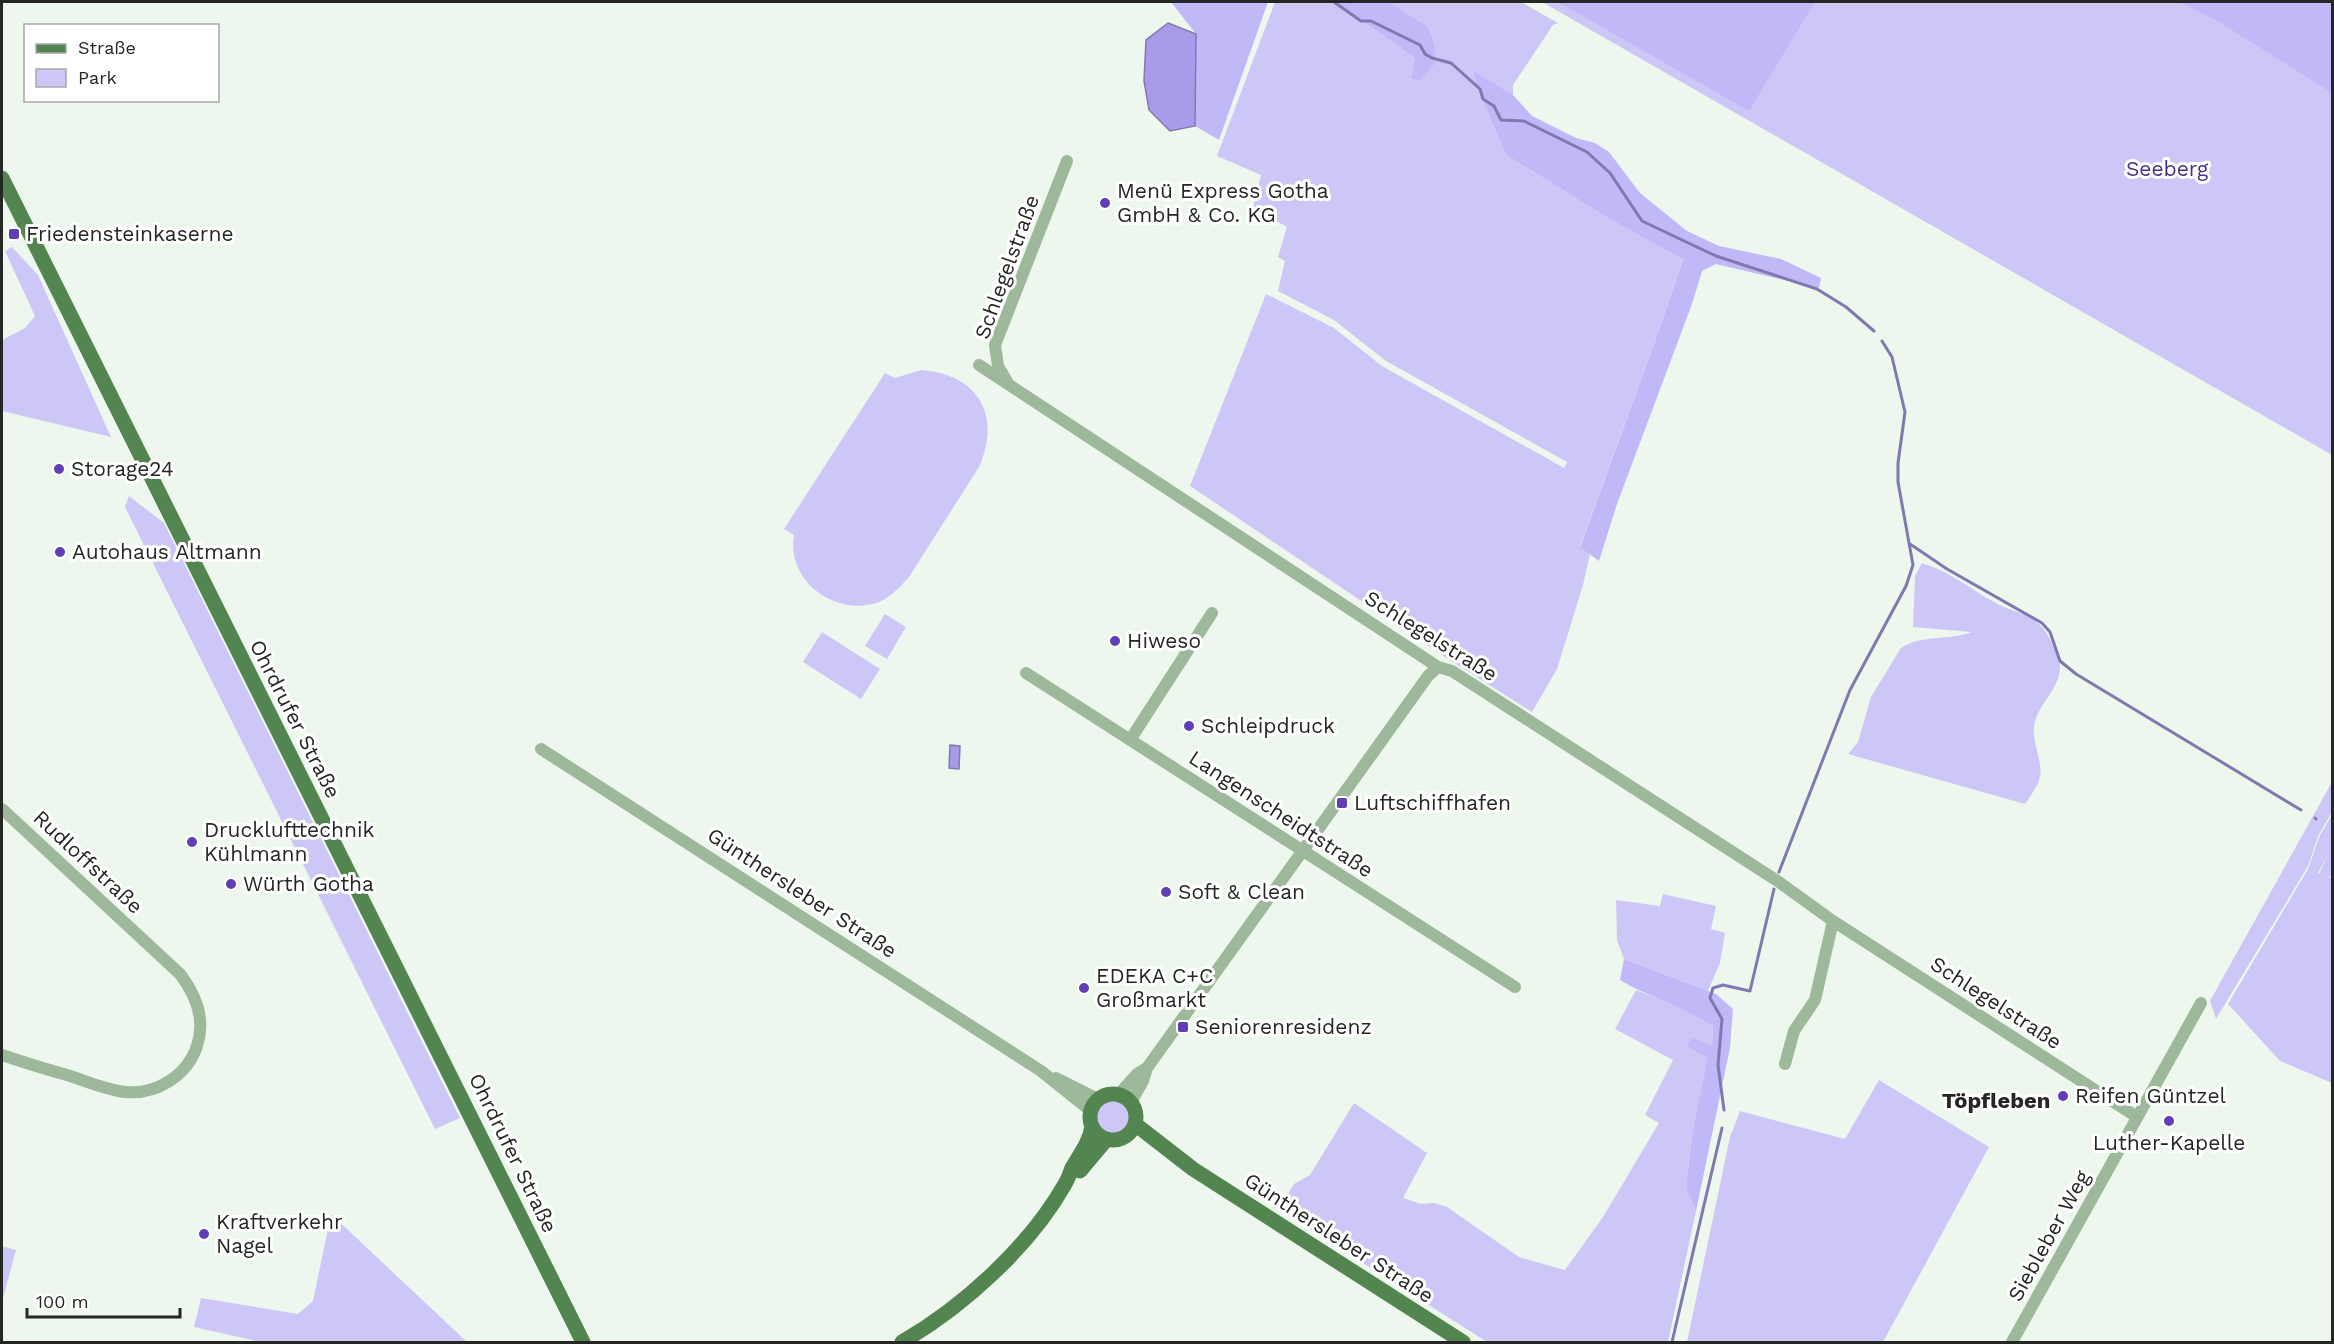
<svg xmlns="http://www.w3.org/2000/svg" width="2334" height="1344" font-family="'Work Sans',sans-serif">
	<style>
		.green { fill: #cdc7f8 }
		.forest { fill: #c1b8f8 }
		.water { fill: #a89cea; stroke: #8079af; stroke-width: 1.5 }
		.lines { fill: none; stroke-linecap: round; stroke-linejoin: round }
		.stream { stroke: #8079af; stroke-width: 3 }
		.minor { stroke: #9db89b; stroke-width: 12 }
		.major { stroke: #538551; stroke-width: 15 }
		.poi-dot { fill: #5f3eb6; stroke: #fff; stroke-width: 2 }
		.labels { text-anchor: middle; stroke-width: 6; stroke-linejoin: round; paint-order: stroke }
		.park-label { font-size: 21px; fill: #473089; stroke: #fff }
		.poi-label { font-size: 21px; fill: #242724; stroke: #fff; text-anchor: start }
		.street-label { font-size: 21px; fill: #242724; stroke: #fff }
		.neighbourhood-label { font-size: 22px; font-weight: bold; fill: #242724; stroke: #fff }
	</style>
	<rect width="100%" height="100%" fill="#eef7ed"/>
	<path class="green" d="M 1275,2 L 1335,2 L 1415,58 L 1411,78 L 1427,26 L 1390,2 L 1521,2 L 1558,23 L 1553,25 L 1513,85 L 1513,95 L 1473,72 L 1476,85 L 1506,155 L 1608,218 L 1683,258 L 1653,347 L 1580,546 L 1590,554 L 1583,585 L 1557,669 L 1532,712 L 1448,659 L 1190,486 L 1266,294 L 1334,328 L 1382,366 L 1564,468 L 1567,462 L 1386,361 L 1334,320 L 1278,291 L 1285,261 L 1278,257 L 1287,227 L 1253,208 L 1261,175 L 1217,156 Z
		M 1542,2 L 2332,2 L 2332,455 Z
		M 12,247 L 38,275 L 111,437 L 2,411 L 2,340 L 25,328 L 35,316 L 5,251 Z
		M 921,370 C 978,374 1002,415 979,467 L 909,577 C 899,588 890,598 876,603 C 834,616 786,580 794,535 L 784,529 L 885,373 L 895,378 Z
		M 129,496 L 164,523 L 460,1118 L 435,1129 L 125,507 Z
		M 1922,563 C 1949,571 1969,588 1994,602 C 2009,611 2030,613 2042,627 C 2048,633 2061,660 2060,668 C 2059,690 2037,705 2034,726 C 2032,743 2043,762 2040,776 C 2039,785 2030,796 2025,804 L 1848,754 L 1858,742 L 1871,697 L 1901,648 C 1922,634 1949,641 1972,632 L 1913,627 L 1915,576 Z
		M 885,614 L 906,627 L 887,659 L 865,646 Z
		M 822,632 L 880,669 L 861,699 L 803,662 Z
		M 2332,782 L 2332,812 L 2319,834 L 2308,866 L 2216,1019 L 2210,1001 Z
		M 2332,815 L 2332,877 L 2319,874 L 2328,854 L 2318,873 L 2332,878 L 2332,1083 L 2280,1061 L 2228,1004 L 2308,869 L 2320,835 Z
		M 1663,894 L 1716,906 L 1711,929 L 1725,933 L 1720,963 L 1708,991 L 1624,959 L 1617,940 L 1616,900 L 1660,906 Z
		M 1636,990 L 1691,1012 L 1713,1027 L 1712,1046 L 1692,1135 L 1686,1188 L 1696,1211 L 1668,1342 L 1487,1342 L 1283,1212 L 1286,1197 L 1294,1184 L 1310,1175 L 1354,1103 L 1427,1153 L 1403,1198 L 1421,1204 L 1434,1203 L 1447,1207 L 1519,1257 L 1565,1270 L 1603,1217 L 1659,1123 L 1645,1115 L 1673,1060 L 1615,1029 Z
		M 1879,1080 L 1989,1147 L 1883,1342 L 1687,1342 L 1730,1137 L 1740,1111 L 1845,1139 Z
		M1097 1117a17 17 0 1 1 34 0a17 17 0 1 1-34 0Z
		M 331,1214 L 467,1342 L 260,1342 L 194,1327 L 201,1298 L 298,1314 L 313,1301 Z
		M 2,1246 L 16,1250 L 2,1302 Z"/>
	<path class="forest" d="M 1171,2 L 1268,2 L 1219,140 L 1195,126 L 1196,34 Z
		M 1335,2 L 1390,2 L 1427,26 L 1434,44 L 1436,62 L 1419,81 L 1411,78 L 1415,58 Z
		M 1558,2 L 1815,2 L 1749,111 Z
		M 2180,2 L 2332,2 L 2332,93 L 2219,22 Z
		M 1473,71 L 1513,95 L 1532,116 L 1576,138 L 1595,143 L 1609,152 L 1640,193 L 1687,231 L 1719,246 L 1781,259 L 1821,278 L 1819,288 L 1716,264 L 1702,271 L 1692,304 L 1617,504 L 1599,561 L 1580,547 L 1653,347 L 1683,259 L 1608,218 L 1506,155 L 1476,85 Z
		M 1624,959 L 1716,994 L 1733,1009 L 1730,1048 L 1696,1211 L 1686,1188 L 1692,1135 L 1708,1058 L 1687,1046 L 1692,1038 L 1712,1046 L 1713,1027 C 1683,1005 1651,999 1620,980 Z"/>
	<path class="water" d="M 1168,23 L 1196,34 L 1195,126 L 1170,131 L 1149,110 L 1144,81 L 1146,40 Z
		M 950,745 L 960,746 L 959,769 L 949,768 Z"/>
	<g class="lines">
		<path class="stream" d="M 1334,2 L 1361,21 L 1371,21 L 1420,45 L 1425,54 L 1432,58 L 1451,63 L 1480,89 L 1483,99 L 1494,106 L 1501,120 L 1524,121 L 1587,152 L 1610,173 L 1642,221 L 1716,256 L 1817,289 L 1846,307 L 1874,331
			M 1910,544 L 1947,569 L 2042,623 L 2050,632 L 2060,661 L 2076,674 L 2301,810
			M 2315,818 L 2316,819
			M 1779,872 L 1850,690 L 1906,586 L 1913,565 L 1898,482 L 1898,463 L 1905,412 L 1892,357 L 1882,341
			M 1724,1110 L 1718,1065 L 1722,1019 L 1710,998 L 1713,988 L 1723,985 L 1750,991 L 1774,889
			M 1672,1342 L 1722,1128"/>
		<path class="minor" d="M 979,365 L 1438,667 L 1452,671 L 1779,882 L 1833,921 L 2137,1117
			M 1008,383 L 998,366 L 995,345 L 1067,161
			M 1026,673 L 1515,987
			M 1130,740 L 1212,613
			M 541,749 L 1041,1071 L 1091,1111
			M 2,809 L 180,974 C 196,995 206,1019 197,1046 C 187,1076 156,1095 125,1092 C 106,1090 86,1081 67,1075 C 45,1069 23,1062 2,1055
			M 1785,1064 L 1794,1031 L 1815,1000 L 1833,921
			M 1056,1078 L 1098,1099
			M 1119,1094 L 1137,1074 L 1147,1068 L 1428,676 L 1438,667
			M 1131,1102 L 1143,1081 L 1147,1068
			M 2012,1342 L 2201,1003"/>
		<path class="major" d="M 2,178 L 583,1342
			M1090 1117a23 23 0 1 1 46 0a23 23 0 1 1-46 0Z
			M 1135,1124 L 1193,1169 L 1463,1342
			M 1080,1171 L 1107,1139
			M 902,1342 C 963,1307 1030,1246 1065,1184 C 1068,1179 1070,1173 1072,1168 C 1080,1154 1089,1143 1092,1127"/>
	</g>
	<g class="poi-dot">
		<circle cx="1105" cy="203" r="6"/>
		<rect x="8" y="228" width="12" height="12" rx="3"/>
		<circle cx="59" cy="469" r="6"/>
		<circle cx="60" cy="552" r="6"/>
		<circle cx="1115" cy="641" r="6"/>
		<circle cx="1189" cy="726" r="6"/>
		<rect x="1336" y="797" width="12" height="12" rx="3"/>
		<circle cx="192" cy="842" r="6"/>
		<circle cx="231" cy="884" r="6"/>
		<circle cx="1166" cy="892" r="6"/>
		<circle cx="1084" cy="988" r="6"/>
		<rect x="1177" y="1021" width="12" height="12" rx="3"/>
		<circle cx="2063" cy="1096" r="6"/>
		<circle cx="2169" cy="1121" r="6"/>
		<circle cx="204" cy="1234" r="6"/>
	</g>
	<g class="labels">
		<g class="park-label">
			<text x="2167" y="176">Seeberg</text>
		</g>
		<g class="poi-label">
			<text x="1117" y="198">Menü Express Gotha<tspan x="1117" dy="24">GmbH &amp; Co. KG</tspan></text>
			<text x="26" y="241">Friedensteinkaserne</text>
			<text x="71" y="476">Storage24</text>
			<text x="72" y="559">Autohaus Altmann</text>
			<text x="1127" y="648">Hiweso</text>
			<text x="1201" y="733">Schleipdruck</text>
			<text x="1354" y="810">Luftschiffhafen</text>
			<text x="204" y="837">Drucklufttechnik<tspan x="204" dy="24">Kühlmann</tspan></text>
			<text x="243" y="891">Würth Gotha</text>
			<text x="1178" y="899">Soft &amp; Clean</text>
			<text x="1096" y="983">EDEKA C+C<tspan x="1096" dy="24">Großmarkt</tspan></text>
			<text x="1195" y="1034">Seniorenresidenz</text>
			<text x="2075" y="1103">Reifen Güntzel</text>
			<text x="2169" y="1150" text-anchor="middle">Luther-Kapelle</text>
			<text x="216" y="1229">Kraftverkehr<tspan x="216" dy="24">Nagel</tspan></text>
		</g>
		<g class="street-label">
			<text transform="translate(1007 267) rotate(-70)" y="7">Schlegelstraße</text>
			<text transform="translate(1431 636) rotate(32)" y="7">Schlegelstraße</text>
			<text transform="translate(295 719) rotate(63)" y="7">Ohrdrufer Straße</text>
			<text transform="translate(1281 814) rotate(33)" y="7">Langenscheidtstraße</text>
			<text transform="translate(88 862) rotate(43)" y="7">Rudloffstraße</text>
			<text transform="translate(802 893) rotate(33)" y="7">Günthersleber Straße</text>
			<text transform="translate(1996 1003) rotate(33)" y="7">Schlegelstraße</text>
			<text transform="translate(513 1153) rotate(64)" y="7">Ohrdrufer Straße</text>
			<text transform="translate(2049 1236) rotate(-61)" y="7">Siebleber Weg</text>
			<text transform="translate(1339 1238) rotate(33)" y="7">Günthersleber Straße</text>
		</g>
		<g class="neighbourhood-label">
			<text x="1996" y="1108">Töpfleben</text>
		</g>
	</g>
	<rect width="2334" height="1344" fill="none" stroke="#242724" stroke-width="6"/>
	<rect x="24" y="24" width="195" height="78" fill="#ffffff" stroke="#a7a9a7" stroke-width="1.5"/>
	<rect x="36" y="44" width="30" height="9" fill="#538551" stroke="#a7a9a7" stroke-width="1.5"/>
	<text x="78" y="54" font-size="18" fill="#242724">Straße</text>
	<rect x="36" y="69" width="30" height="18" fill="#cdc7f8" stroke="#a7a9a7" stroke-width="1.5"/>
	<text x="78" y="84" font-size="18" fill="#242724">Park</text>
	<path d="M27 1308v9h153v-9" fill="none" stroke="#242724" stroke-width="3"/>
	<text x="36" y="1308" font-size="18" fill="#242724" stroke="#ffffff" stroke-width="4.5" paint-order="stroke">100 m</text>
</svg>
